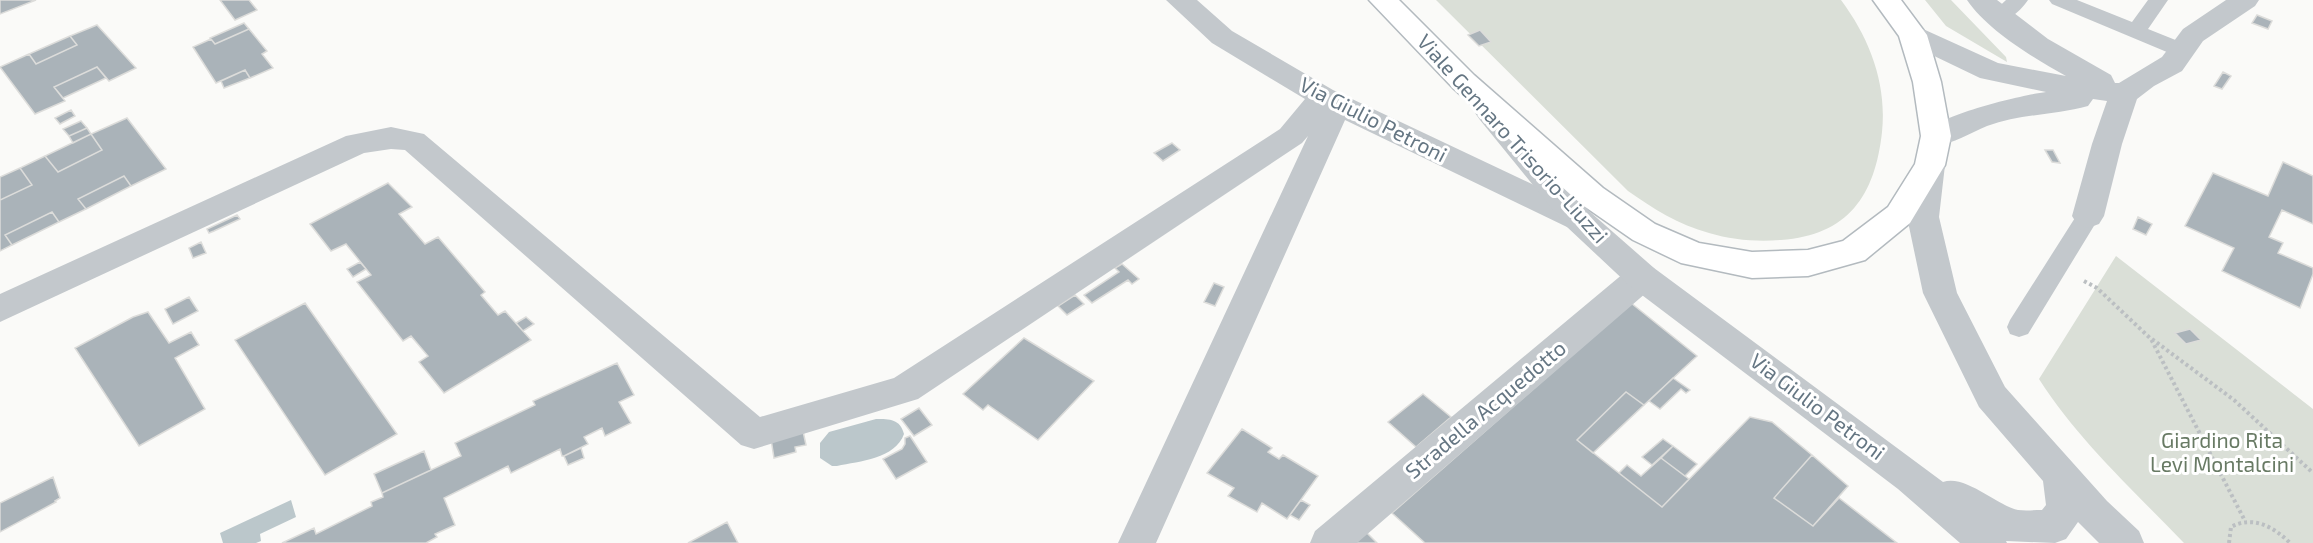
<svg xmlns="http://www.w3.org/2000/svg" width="2313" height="543" font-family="'Exo 2',sans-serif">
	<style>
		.green { fill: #dadfd7 }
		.water { fill: #bbc7cb }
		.building { fill: #aab3b9; stroke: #dcdcda; stroke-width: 1.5 }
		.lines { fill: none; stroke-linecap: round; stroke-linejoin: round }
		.secondary-casing { stroke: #b3babf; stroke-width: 3 }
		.path { stroke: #bbbfc2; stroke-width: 4; stroke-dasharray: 3 3; stroke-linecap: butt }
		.service { fill: #c3c8cc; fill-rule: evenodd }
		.minor { fill: #c3c8cc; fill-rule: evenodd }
		.tertiary { fill: #c3c8cc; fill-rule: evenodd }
		.secondary { fill: #fff; fill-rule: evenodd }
		.labels { text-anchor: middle; stroke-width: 6; stroke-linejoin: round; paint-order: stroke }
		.street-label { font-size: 21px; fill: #657683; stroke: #fff }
		.park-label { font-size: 21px; fill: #687a64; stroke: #fff }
	</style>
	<rect width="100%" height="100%" fill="#fafaf8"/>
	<path class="green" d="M 1436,0 L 1841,0 C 1870,39 1887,84 1882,132 C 1875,196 1848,235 1781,240 C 1757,242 1732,240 1709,233 C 1679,225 1652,208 1628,191 Z
		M 1925,0 L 1951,0 L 2006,57 L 2007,62 L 1946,26 Z
		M 2116,256 L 2313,409 L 2313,543 L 2184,543 C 2134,491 2078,440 2039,379 Z"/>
	<path class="water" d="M 876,419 C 890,419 900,419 904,434 C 895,459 860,461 837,466 L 832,466 L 820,458 L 820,443 L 829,432 Z
		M 291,500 L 296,517 L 260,534 L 261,541 L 256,543 L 223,543 L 220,533 Z"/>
	<path class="building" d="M 0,0 L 36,0 L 0,14 Z
		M 220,0 L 249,0 L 257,10 L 235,20 Z
		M 2257,15 L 2272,21 L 2268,29 L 2252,23 Z
		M 244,23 L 249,29 L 215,44 L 210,38 Z
		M 97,25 L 136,68 L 109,81 L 97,67 L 54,87 L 65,101 L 35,114 L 0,67 L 29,54 L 36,64 L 77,45 L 70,36 Z
		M 249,29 L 267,51 L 262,54 L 273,68 L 250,78 L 245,70 L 216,83 L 193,47 L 211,39 L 215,44 Z
		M 1480,30 L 1491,42 L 1479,46 L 1468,35 Z
		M 70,36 L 77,45 L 36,64 L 29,54 Z
		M 97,67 L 106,78 L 63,98 L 54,87 Z
		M 245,70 L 250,78 L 224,88 L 221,81 Z
		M 2223,72 L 2231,76 L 2222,89 L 2214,86 Z
		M 71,110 L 75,116 L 60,124 L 55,118 Z
		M 127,118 L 166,169 L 131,186 L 124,176 L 78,199 L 86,209 L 59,222 L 52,212 L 5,235 L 12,245 L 0,251 L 0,200 L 32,185 L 20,168 L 45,156 L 58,172 L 102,150 L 91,134 Z
		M 81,121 L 87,128 L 69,136 L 63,129 Z
		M 87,128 L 91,134 L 73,143 L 69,136 Z
		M 91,134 L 102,150 L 58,172 L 45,156 Z
		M 1172,143 L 1180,150 L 1163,161 L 1154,153 Z
		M 2045,150 L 2053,150 L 2060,163 L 2052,162 Z
		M 2283,162 L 2313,176 L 2313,224 L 2282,210 L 2269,237 L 2283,243 L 2278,253 L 2313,268 L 2313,274 L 2300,308 L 2222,271 L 2234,248 L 2185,226 L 2213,173 L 2268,196 Z
		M 20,168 L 32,185 L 0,200 L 0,177 Z
		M 124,176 L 131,186 L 86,209 L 78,199 Z
		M 388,183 L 412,207 L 399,214 L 425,244 L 438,237 L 485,292 L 481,295 L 498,315 L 505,311 L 531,340 L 444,393 L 419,362 L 428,356 L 411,336 L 403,341 L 357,282 L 371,275 L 346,244 L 331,251 L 310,224 Z
		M 52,212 L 59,222 L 12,245 L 5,235 Z
		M 237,215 L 240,219 L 214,231 L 209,233 L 207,229 Z
		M 2138,217 L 2152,224 L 2146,235 L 2133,229 Z
		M 201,242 L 206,253 L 193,258 L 189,248 Z
		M 360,262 L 366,269 L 353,277 L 347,269 Z
		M 1122,264 L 1139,279 L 1132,284 L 1128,280 L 1092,303 L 1084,295 L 1119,272 L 1115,268 Z
		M 1214,283 L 1224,287 L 1215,306 L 1204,302 Z
		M 1075,295 L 1084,304 L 1067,315 L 1058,306 Z
		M 189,297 L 198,311 L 173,324 L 165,309 Z
		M 305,303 L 397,434 L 325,475 L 235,340 Z
		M 1631,303 L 1697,356 L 1644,405 L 1626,392 L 1577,440 L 1662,507 L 1750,417 L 1772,422 L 1812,455 L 1774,498 L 1813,526 L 1839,498 L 1897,543 L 1425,543 L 1392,513 Z
		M 148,312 L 169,343 L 191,332 L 199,345 L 175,358 L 205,409 L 139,446 L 75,348 L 133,317 Z
		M 526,317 L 534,324 L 523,331 L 516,323 Z
		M 2190,329 L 2201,340 L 2186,344 L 2175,333 Z
		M 1024,338 L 1094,381 L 1038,440 L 988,405 L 983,410 L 963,394 Z
		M 617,363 L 634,395 L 619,402 L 631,423 L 605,436 L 602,428 L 584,437 L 588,444 L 564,456 L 562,456 L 560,449 L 511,473 L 508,466 L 444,498 L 455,525 L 435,534 L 437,537 L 426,543 L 282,543 L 314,528 L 316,534 L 372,506 L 371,502 L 383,497 L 382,493 L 461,456 L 455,443 L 535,405 L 533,401 Z
		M 1673,378 L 1690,390 L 1686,393 L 1681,389 L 1660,409 L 1649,401 Z
		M 1626,392 L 1644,405 L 1593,453 L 1577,440 Z
		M 1423,394 L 1451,417 L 1416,447 L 1388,422 Z
		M 919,408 L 932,425 L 914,436 L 901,419 Z
		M 1242,429 L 1272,448 L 1268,452 L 1279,459 L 1283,455 L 1318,476 L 1287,519 L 1262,503 L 1257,512 L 1228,496 L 1234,488 L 1207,473 Z
		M 803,431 L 806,445 L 795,447 L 796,452 L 774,458 L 771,439 Z
		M 910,436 L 927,462 L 896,479 L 883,459 L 902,449 L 905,444 L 905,438 Z
		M 1663,439 L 1673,446 L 1652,465 L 1642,457 Z
		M 1673,446 L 1697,464 L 1685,476 L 1661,458 Z
		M 581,448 L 584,458 L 568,465 L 564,456 Z
		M 424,451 L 431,470 L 382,493 L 374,474 Z
		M 1812,455 L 1848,486 L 1813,526 L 1774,498 Z
		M 1661,458 L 1689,479 L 1662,507 L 1619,473 L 1627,465 L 1641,476 Z
		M 53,477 L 60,498 L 55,501 L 56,502 L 0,532 L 0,503 Z
		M 1301,500 L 1310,505 L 1299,520 L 1290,515 Z
		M 727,522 L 738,543 L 688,543 Z
		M 1366,532 L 1377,543 L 1352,543 Z"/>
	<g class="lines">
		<defs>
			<path id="secondary" d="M 1369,0 L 1399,0 L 1474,75 L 1603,188 L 1655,224 L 1699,243 L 1752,252 L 1808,250 L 1843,241 L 1888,207 L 1915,164 L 1921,136 L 1913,82 L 1899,36 L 1873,0 L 1901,0 L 1927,35 L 1941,82 L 1951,136 L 1945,165 L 1910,223 L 1865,260 L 1808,276 L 1752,278 L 1681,263 L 1633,240 L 1581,204 L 1454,89 Z"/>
		</defs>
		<use href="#secondary" class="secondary-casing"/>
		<path class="path" d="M 2084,281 L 2097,288 L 2151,339 L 2245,521
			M 2152,339 L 2234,400 L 2313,473
			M 2229,543 L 2231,527 C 2253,515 2274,527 2290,543"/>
		<path class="service" d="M 2006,0 L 2028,0 C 2020,12 2005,25 1991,22 L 1988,17 Z
			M 2049,0 L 2077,0 L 2132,22 L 2148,0 L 2168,0 L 2148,29 L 2188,45 L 2191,50 L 2188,55 L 2181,57 L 2174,55 L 2052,4 Z
			M 2088,207 L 2096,210 L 2100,216 L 2028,334 L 2019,337 L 2010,334 L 2007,327 L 2010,320 L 2080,210 Z"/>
		<path class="minor" d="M 1166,0 L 1197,0 L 1232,31 L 1333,90 L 1589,211 L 1594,219 L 1589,227 L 1578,231 L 1567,227 L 1345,120 L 1156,543 L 1118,543 L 1308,136 L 1302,143 L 918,399 L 754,449 L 741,445 L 405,150 L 391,149 L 364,153 L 0,322 L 0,294 L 346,136 L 391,127 L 424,134 L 760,417 L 894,378 L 1280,129 L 1305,99 L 1212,43 Z
			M 1967,0 L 1997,0 L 2048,39 L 2111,75 L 2115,83 L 2119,83 L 2162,57 L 2183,29 L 2226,0 L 2259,0 L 2255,6 L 2203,41 L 2182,71 L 2154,86 L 2137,99 L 2122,144 L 2104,216 L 2099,224 L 2088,228 L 2077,224 L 2072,216 L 2092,144 L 2107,101 L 2093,99 L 2088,106 C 2055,115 2020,114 1987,126 C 1967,134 1946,150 1925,143 L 1921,136 C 1933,116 2021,95 2046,92 L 1980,78 L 1903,41 L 1899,35 L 1903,29 L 1913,26 L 1923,29 L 1998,63 L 2066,76 C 2034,58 1988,31 1967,0 Z
			M 1642,264 L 1654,268 L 1659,277 L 1654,286 L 1357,543 L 1310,543 L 1315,531 L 1630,268 Z"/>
		<path class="tertiary" d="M 1490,103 L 1500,106 L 1589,211 L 1654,268 L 1943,482 C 1965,474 1996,505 2018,510 C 2026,511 2035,510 2042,510 L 2046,505 L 2043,481 L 1979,407 L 1923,293 L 1907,217 L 1915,165 L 1919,157 L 1930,154 L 1941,157 L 1945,165 L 1939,217 L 1957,293 L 2005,387 L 2107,501 L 2139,531 L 2144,543 L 2099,543 L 2078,522 L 2066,539 L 2055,543 L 2006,541 L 2007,543 L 1960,543 L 1898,489 L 1630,286 L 1567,227 L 1480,120 L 1475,113 L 1480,106 Z"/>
		<use href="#secondary" class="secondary"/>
	</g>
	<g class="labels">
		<g class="street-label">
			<text transform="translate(1373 120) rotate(27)" y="7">Via Giulio Petroni</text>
			<text transform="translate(1512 139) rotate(48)" y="7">Viale Gennaro Trisorio-Liuzzi</text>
			<text transform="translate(1817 407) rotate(37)" y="7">Via Giulio Petroni</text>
			<text transform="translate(1486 410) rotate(-40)" y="7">Stradella Acquedotto</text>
		</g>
		<g class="park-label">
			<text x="2222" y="448">Giardino Rita<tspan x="2222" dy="24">Levi Montalcini</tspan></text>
		</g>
	</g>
</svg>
